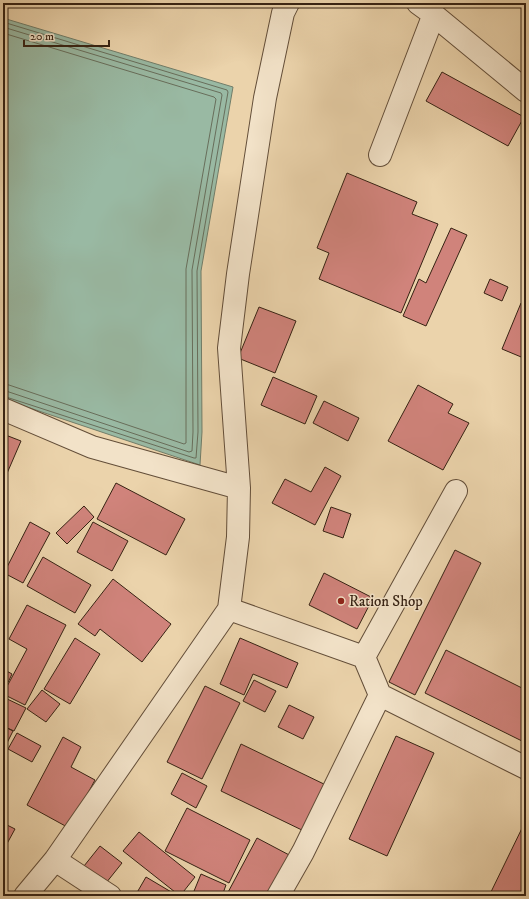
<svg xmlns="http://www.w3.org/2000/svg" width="529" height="899" font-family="'IM FELL DW Pica',serif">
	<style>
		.water { fill: #99b9a3; stroke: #717d69 }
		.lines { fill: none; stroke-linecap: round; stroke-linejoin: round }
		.shore { stroke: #686e5b; stroke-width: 1 }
		.building { fill: #d0837b; stroke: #362213 }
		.minor-casing { stroke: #634e39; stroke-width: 24 }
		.minor { stroke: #f2e2c8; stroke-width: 22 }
		.poi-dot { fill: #8f2418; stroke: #f2e2c8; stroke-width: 1.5 }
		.labels { text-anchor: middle; stroke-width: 3; stroke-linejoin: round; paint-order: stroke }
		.poi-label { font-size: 15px; fill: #362213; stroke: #f2e2c8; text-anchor: start }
	</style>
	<rect width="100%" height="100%" fill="#ebd3ab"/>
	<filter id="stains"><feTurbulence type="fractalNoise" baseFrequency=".005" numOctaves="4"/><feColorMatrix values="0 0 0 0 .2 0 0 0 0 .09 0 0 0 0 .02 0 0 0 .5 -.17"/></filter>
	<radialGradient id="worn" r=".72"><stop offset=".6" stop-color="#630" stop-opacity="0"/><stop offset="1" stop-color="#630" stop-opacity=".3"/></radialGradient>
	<path class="water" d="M 3,18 L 233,87 L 201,271 L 202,432 L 200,465 L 3,399 Z"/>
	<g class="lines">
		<path class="shore" d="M 3,22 L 227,90 L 228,92 L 197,271 L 198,432 L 196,458 L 194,458 L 3,396
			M 3,27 L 221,93 L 222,95 L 192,270 L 193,432 L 192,451 L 189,452 L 3,390
			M 3,33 L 214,97 L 216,99 L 186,269 L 186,443 L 184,444 L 9,385 L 3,384"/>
	</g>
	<path class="building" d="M 442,72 L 524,117 L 508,146 L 426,101 Z
		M 347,173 L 417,202 L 412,214 L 438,224 L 401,313 L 319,279 L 329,253 L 317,248 Z
		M 451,228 L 467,235 L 426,326 L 403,316 L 419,279 L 426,283 Z
		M 490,279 L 508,287 L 502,301 L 484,293 Z
		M 521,303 L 526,305 L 526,359 L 502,349 Z
		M 259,307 L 296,321 L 275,373 L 238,358 Z
		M 273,377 L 317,396 L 305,424 L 261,405 Z
		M 418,385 L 453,404 L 448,413 L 469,423 L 443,470 L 388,441 Z
		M 324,401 L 359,418 L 348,441 L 313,423 Z
		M 3,434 L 21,441 L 5,478 L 3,477 Z
		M 325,467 L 341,476 L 315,525 L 272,503 L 285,479 L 311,492 Z
		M 116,483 L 185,519 L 166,555 L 97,519 Z
		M 84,506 L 94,517 L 67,544 L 56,533 Z
		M 331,507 L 351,514 L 343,538 L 323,531 Z
		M 30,522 L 50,533 L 23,583 L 4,573 Z
		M 93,522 L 128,541 L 112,571 L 77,552 Z
		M 455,550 L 481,563 L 415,695 L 389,682 Z
		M 43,557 L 91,585 L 75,613 L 27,586 Z
		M 324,573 L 373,598 L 357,629 L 309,605 Z
		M 113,579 L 171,624 L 142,662 L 100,629 L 95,636 L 78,624 Z
		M 27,605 L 66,625 L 25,705 L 3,694 L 27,649 L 9,639 Z
		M 75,638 L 100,654 L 70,704 L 44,689 Z
		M 240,638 L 298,663 L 287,688 L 253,674 L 244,695 L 220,684 Z
		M 446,650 L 526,690 L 526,743 L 425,693 Z
		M 3,669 L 12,674 L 3,693 Z
		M 254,680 L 276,691 L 265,712 L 243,701 Z
		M 205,686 L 240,703 L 202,779 L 167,762 Z
		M 42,690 L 60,704 L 46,722 L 27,709 Z
		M 3,697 L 26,708 L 14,731 L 3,726 Z
		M 289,705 L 314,717 L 303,739 L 278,727 Z
		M 3,726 L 13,731 L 3,751 Z
		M 17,733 L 41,746 L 32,762 L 8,749 Z
		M 396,736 L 434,753 L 387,856 L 349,839 Z
		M 63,737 L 81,747 L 71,767 L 95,780 L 69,828 L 27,805 Z
		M 241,744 L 328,786 L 306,832 L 221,791 Z
		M 182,773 L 207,786 L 196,808 L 171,794 Z
		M 187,808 L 250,840 L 229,883 L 165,851 Z
		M 526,820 L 526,896 L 489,896 Z
		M 3,823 L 15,829 L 3,851 Z
		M 139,832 L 195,877 L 180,896 L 123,851 Z
		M 257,838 L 293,857 L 271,896 L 226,896 Z
		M 100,846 L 122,863 L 106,883 L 84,866 Z
		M 201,874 L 226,885 L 222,896 L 192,896 Z
		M 146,877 L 178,896 L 135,896 Z"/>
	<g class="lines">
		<defs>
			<path id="minor" d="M 418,3 L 429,11 L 526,91
				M 380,155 L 434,14
				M 3,409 L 92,447 L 239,488
				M 229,609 L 364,657 L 380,695 L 303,852 L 278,896
				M 364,657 L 456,491
				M 380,695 L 526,768
				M 55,860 L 110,896
				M 25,896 L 55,860 L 229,609 L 238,537 L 239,488 L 229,348 L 238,274 L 265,98 L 283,13 L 288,3"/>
		</defs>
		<use href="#minor" class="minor-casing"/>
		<use href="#minor" class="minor"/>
	</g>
	<circle class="poi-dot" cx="341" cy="601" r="4"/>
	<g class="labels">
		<g class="poi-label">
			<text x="349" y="606">Ration Shop</text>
		</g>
	</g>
	<rect width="529" height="899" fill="none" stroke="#ebd3ab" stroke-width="16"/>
	<rect x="4" y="4" width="521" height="891" fill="none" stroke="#362213" stroke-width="2"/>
	<rect x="8" y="8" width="513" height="883" fill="none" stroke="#362213"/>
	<path d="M24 40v6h85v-6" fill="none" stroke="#362213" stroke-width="2"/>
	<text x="30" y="40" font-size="12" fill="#362213" stroke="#f2e2c8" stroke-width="3" paint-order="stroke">20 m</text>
	<rect width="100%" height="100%" filter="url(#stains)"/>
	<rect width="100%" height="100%" fill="url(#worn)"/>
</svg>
